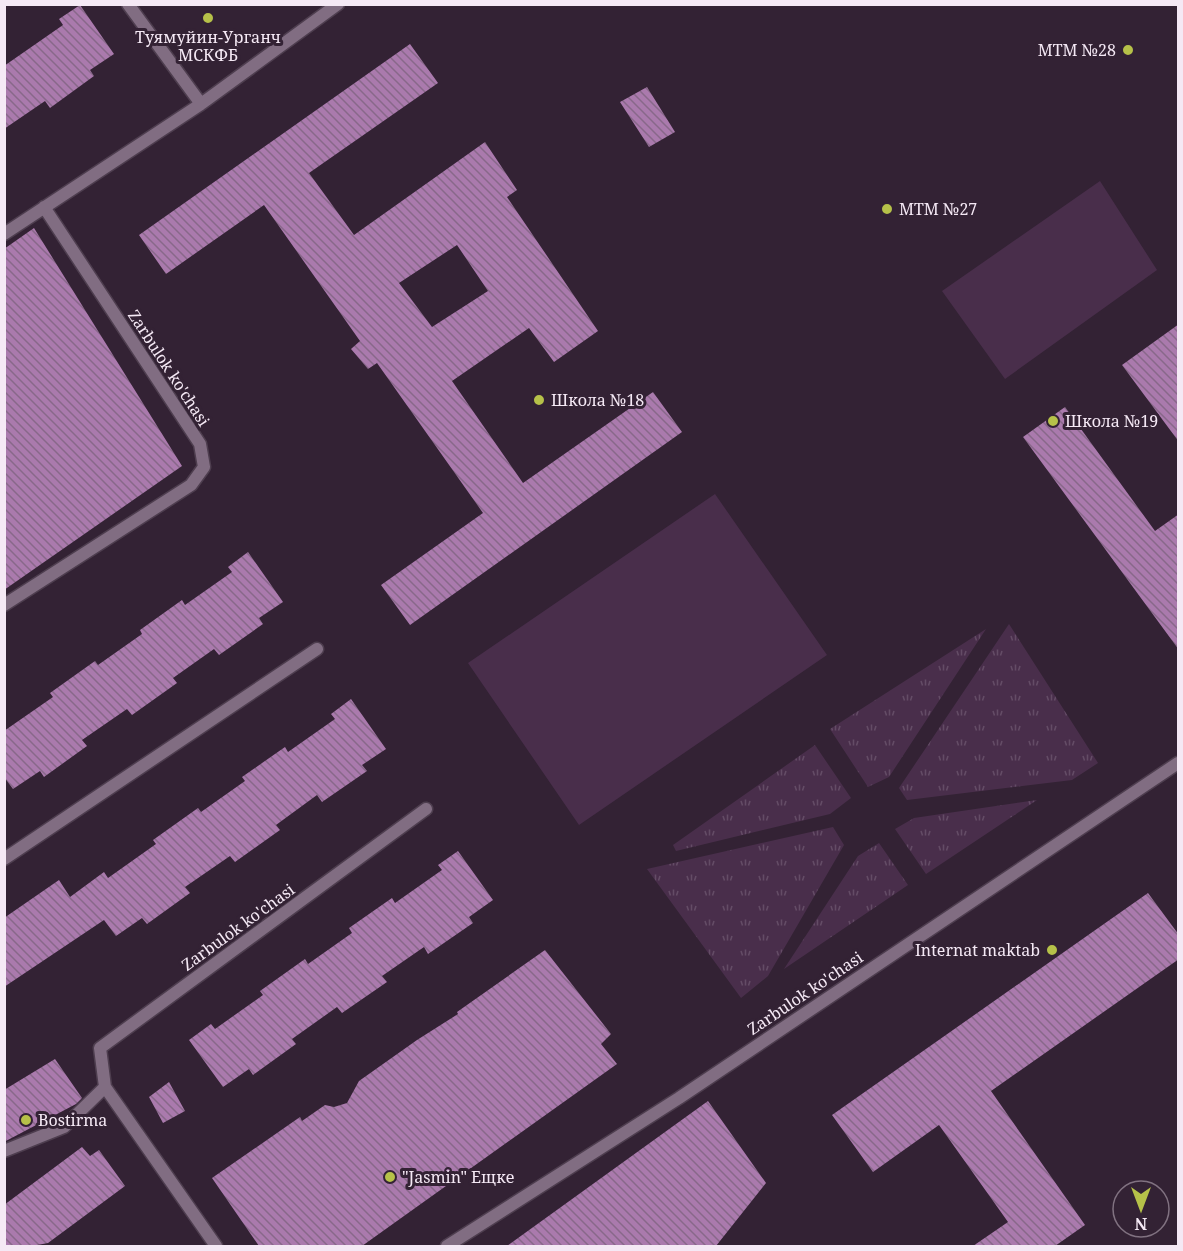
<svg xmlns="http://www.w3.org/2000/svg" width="1183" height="1251" font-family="'Noto Serif',serif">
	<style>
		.grass { fill: url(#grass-tufts) }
		.pitch { fill: #492e4b }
		.building { fill: url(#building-back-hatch); fill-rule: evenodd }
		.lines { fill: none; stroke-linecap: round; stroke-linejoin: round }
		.minor-casing { stroke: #4e3e4f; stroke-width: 15 }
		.minor { stroke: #816d82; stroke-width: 12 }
		.poi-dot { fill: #b6c149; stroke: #332234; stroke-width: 2 }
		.labels { text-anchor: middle; stroke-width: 6; stroke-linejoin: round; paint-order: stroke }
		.poi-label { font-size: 16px; fill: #f5e9f5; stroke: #332234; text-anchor: start }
		.street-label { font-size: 16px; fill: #f5e9f5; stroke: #332234 }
	</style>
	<defs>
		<pattern id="grass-tufts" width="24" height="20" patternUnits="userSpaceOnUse" patternTransform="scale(1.5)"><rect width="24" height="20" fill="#492e4b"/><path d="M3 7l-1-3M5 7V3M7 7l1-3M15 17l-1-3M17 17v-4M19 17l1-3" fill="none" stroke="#644c66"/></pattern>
		<pattern id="building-back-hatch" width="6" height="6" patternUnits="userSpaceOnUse" patternTransform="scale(1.5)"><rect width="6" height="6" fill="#aa7aad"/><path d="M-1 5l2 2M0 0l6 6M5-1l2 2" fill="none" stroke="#88688a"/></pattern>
	</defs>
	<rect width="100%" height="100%" fill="#332234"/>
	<path class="grass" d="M 1009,624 L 1098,763 L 1072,780 L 907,800 L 899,788 Z
		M 986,629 L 889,777 L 868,787 L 830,729 Z
		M 815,745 L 851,798 L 830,814 L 676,851 L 673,845 Z
		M 1037,800 L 926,874 L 895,829 L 914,818 Z
		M 833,827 L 844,845 L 768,976 L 741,998 L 647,869 Z
		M 879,843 L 908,885 L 784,969 L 858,856 Z"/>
	<path class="pitch" d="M 1100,181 L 1157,270 L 1005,379 L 942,291 Z
		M 715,494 L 827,655 L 579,825 L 468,663 Z"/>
	<path class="building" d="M 80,5 L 114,54 L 90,70 L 94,76 L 50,108 L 45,101 L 4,129 L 4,66 L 63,25 L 59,19 Z
		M 410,44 L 438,83 L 309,173 L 354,235 L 485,142 L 517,190 L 507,197 L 598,331 L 554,362 L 529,328 L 452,381 L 523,483 L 653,392 L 682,432 L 410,625 L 381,585 L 483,513 L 377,363 L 368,369 L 351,349 L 360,341 L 264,205 L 166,274 L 139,235 ZM 457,245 L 488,291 L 432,327 L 399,283 Z
		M 647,87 L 675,132 L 649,147 L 620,102 Z
		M 34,228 L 182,466 L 4,590 L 4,249 Z
		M 1179,324 L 1179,442 L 1122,365 Z
		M 1065,407 L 1155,531 L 1179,514 L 1179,650 L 1023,437 Z
		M 248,552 L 283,602 L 259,618 L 263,624 L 219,655 L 214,649 L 173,678 L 177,683 L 132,715 L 127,709 L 82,740 L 87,746 L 44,777 L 40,771 L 13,789 L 4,777 L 4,731 L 53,697 L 50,693 L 95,661 L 98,665 L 142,634 L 140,630 L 182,600 L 185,605 L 232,572 L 228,567 Z
		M 351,699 L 386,749 L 362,765 L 367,771 L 322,802 L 317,795 L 276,825 L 280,830 L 235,862 L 230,856 L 185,887 L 190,893 L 147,924 L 142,918 L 116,936 L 104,920 L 4,987 L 4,918 L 59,880 L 70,897 L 104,872 L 108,878 L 156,844 L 153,840 L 198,808 L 201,812 L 245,781 L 242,777 L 285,747 L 288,752 L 335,719 L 331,714 Z
		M 458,851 L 493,900 L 469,917 L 473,923 L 428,954 L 424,947 L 382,976 L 387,982 L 342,1013 L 337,1007 L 292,1039 L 296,1044 L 253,1075 L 249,1069 L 223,1087 L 189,1040 L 211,1024 L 215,1029 L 263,995 L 260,991 L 305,959 L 308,964 L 352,933 L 349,928 L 392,898 L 395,903 L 442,870 L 438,865 Z
		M 1148,893 L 1179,935 L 1179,959 L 991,1091 L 1085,1225 L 1055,1246 L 973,1246 L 1008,1222 L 939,1125 L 873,1172 L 832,1115 Z
		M 545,950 L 611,1034 L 601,1044 L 617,1064 L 362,1246 L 259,1246 L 212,1178 L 300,1117 L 302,1121 L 325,1105 L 334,1107 L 347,1103 L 359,1081 L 417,1040 L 458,1014 L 457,1012 Z
		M 55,1059 L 82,1098 L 76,1104 L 4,1142 L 4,1090 Z
		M 169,1082 L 185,1111 L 163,1123 L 149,1097 Z
		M 708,1101 L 766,1183 L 716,1246 L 507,1246 Z
		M 82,1147 L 90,1156 L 99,1150 L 125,1186 L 48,1243 L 32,1246 L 4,1246 L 4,1205 Z"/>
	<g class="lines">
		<defs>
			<path id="minor" d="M 201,104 L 338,4
				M 4,234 L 201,104 L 128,4
				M 4,605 L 191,485 L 204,467 L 200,444 L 44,207
				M 4,859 L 317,649
				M 105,1087 L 216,1246
				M 4,1151 L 64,1127 L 105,1087 L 100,1048 L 426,809
				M 447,1246 L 679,1098 L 1178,763"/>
		</defs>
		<use href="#minor" class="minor-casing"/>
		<use href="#minor" class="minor"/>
	</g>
	<g class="poi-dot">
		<circle cx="208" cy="18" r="6"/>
		<circle cx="1128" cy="50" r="6"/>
		<circle cx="887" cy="209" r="6"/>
		<circle cx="539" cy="400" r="6"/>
		<circle cx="1053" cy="421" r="6"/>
		<circle cx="1052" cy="950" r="6"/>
		<circle cx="26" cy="1120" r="6"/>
		<circle cx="390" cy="1177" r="6"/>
	</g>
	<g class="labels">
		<g class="poi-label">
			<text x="208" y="43" text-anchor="middle">Туямуйин-Урганч<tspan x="208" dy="18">МСКФБ</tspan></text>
			<text x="1116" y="56" text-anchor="end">MTM №28</text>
			<text x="899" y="215">MTM №27</text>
			<text x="551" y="406">Школа №18</text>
			<text x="1065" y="427">Школа №19</text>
			<text x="1040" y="956" text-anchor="end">Internat maktab</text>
			<text x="38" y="1126">Bostirma</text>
			<text x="402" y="1183">"Jasmin" Ещке</text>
		</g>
		<g class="street-label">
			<text transform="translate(169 368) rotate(57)" y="6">Zarbulok ko'chasi</text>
			<text transform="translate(238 927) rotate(-36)" y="6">Zarbulok ko'chasi</text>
			<text transform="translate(805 993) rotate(-34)" y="6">Zarbulok ko'chasi</text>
		</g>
	</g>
	<rect width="1183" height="1251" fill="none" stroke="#f5e9f5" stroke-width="12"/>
	<g transform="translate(1141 1209) rotate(180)"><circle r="28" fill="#332234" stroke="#817281" stroke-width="1.5"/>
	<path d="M0-4.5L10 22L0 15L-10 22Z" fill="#b6c149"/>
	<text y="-9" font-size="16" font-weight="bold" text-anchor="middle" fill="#f5e9f5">N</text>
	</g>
</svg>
